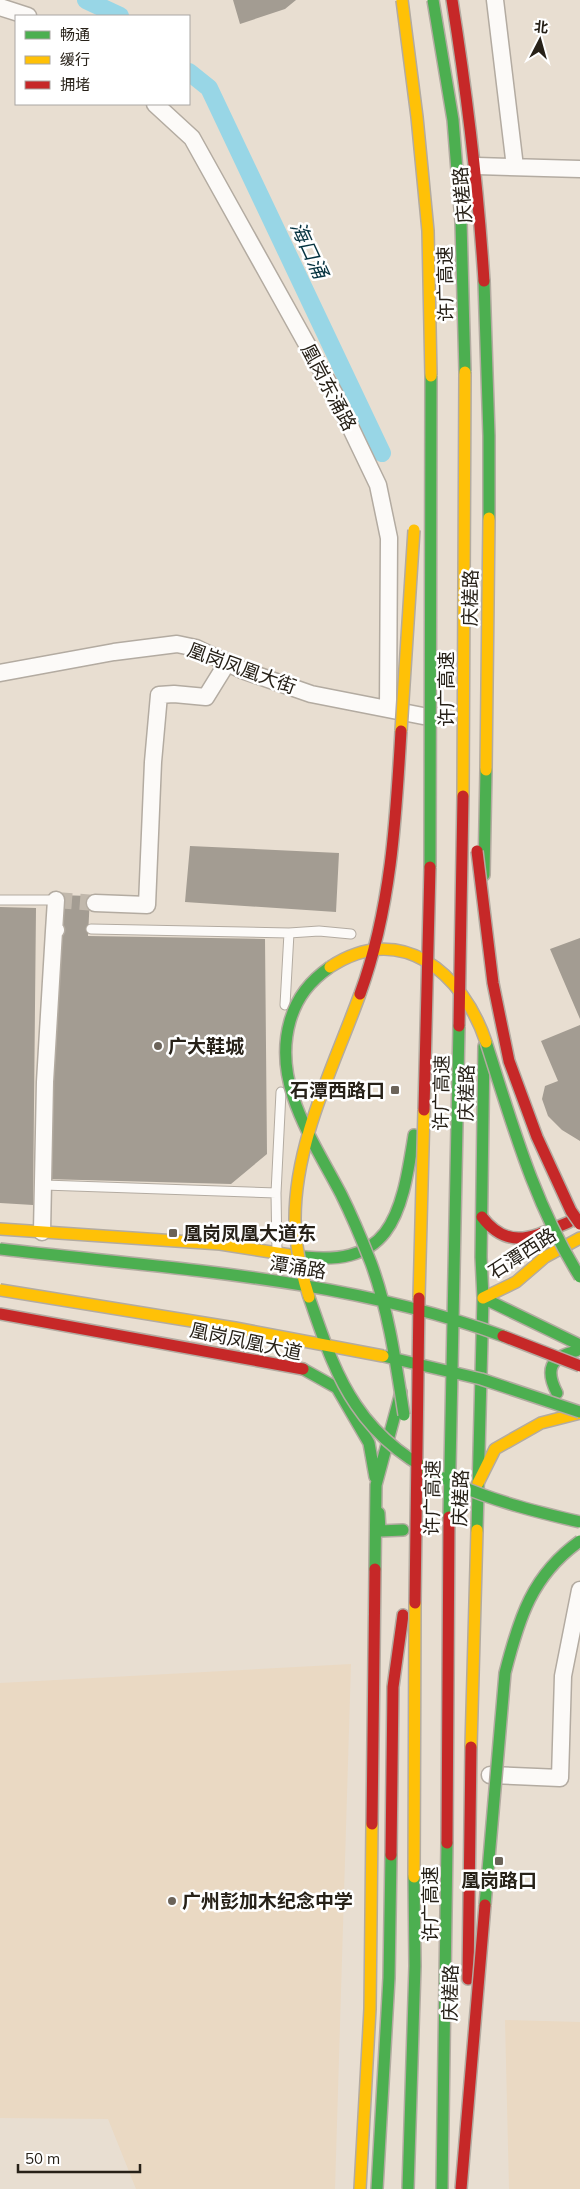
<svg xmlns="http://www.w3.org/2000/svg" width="580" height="2189" font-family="Mulish,'Noto Sans SC',sans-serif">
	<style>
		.built { fill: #ead9c3 }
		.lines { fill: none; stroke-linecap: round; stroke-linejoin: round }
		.canal { stroke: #98d6e6; stroke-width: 18 }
		.building { fill: #a39c92 }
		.street-tunnel { stroke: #c1b8ac; stroke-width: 16; stroke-dasharray: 16 8; stroke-linecap: butt }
		.lane-casing { stroke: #b3aba1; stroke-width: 11 }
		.street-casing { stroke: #b3aba1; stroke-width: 19 }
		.fast-casing { stroke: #b3aba1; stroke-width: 14 }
		.slow-casing { stroke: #b3aba1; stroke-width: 14 }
		.jam-casing { stroke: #b3aba1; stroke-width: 14 }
		.lane { stroke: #fcfaf8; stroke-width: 9 }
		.street { stroke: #fcfaf8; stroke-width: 16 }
		.fast { stroke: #4caf50; stroke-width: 11 }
		.slow { stroke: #ffc107; stroke-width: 11 }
		.jam { stroke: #c62828; stroke-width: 11 }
		.fast-bridge-casing { stroke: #b3aba1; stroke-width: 14; stroke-linecap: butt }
		.slow-bridge-casing { stroke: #b3aba1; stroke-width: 14; stroke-linecap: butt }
		.jam-bridge-casing { stroke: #b3aba1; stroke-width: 14; stroke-linecap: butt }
		.fast-bridge { stroke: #4caf50; stroke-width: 11 }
		.slow-bridge { stroke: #ffc107; stroke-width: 11 }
		.jam-bridge { stroke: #c62828; stroke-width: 11 }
		.poi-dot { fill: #6b6359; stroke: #fff; stroke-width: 2 }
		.labels { text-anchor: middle; stroke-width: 5; stroke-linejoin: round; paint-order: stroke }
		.street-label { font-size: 19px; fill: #272118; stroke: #fff }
		.poi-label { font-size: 19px; font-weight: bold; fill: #272118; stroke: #fff; text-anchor: start }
		.water-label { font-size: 20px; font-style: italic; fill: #063340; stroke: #fff }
	</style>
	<rect width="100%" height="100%" fill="#e8ded1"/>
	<path class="built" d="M 351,1664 L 335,2189 L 136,2189 L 108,2119 L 0,2118 L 0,1683 Z
		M 505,2020 L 580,2022 L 580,2189 L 509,2189 Z"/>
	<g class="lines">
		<path class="canal" d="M 86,0 L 120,16
			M 189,72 L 209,88 L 382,453"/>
	</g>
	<path class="building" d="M 233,0 L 296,0 L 285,9 L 240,24 Z
		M 190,846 L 339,853 L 336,912 L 185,902 Z
		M 58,895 L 90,896 L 88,936 L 265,939 L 267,1154 L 231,1184 L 45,1179 Z
		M 0,907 L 36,908 L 33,1205 L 0,1203 Z
		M 580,938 L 580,1019 L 550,949 Z
		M 580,1025 L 580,1141 L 562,1130 L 548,1116 L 542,1099 L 545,1086 L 558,1081 L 541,1041 Z"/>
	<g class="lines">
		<path class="street-tunnel" d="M 56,900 L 95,903"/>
		<defs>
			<path id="lane" d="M 0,900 L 56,900
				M 91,929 L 289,933 L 319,931 L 351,934
				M 285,1005 L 289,933
				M 44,1185 L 276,1193
				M 277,1252 L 276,1193 L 281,1092"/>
			<path id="street" d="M 495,0 L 515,167
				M 0,7 L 28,16
				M 155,104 L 192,138 L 334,393 L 378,485 L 389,538 L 388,709
				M 477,166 L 580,169
				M 0,673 L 114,652 L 177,644 L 196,648 L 242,670 L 311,694 L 423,716
				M 95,903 L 147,905 L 153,762 L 159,695 L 174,694 L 206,697 L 227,663
				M 54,931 L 56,900
				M 42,1232 L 45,1082 L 54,931 L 56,930
				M 490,1775 L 560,1778 L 563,1676 L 580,1590"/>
			<path id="fast" d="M 484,281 L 489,436 L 489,518
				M 484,875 L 486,770
				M 290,1255 C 391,1272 401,1218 414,1135
				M 483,1298 L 580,1345
				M 303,1369 L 337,1388 L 369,1443 L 375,1477
				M 557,1393 C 545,1370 550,1357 576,1351
				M 379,1513 L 380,1531 L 403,1530
				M 477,1530 L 483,1298 L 481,1257 L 484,1046
				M 375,1569 L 376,1485 L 401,1392
				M 377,2189 L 389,1978 L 391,1855"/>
			<path id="slow" d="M 486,770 L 489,518
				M 0,1229 L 220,1244 L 290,1255
				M 483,1298 L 516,1282 L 545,1257 L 580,1238
				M 478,1483 L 495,1449 L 541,1423 L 580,1413
				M 471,1747 L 477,1530
				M 360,2189 L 370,2009 L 372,1824"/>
			<path id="jam" d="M 452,0 C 467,94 478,186 484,281
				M 482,1217 C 509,1252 535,1236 569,1222
				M 0,1314 L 303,1369
				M 372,1824 L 375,1569
				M 391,1855 L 393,1687 L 403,1615
				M 468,1979 L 471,1747"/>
		</defs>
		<use href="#lane" class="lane-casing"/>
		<use href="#street" class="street-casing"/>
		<use href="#fast" class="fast-casing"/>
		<use href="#slow" class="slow-casing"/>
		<use href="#jam" class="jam-casing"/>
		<use href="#lane" class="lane"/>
		<use href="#street" class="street"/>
		<use href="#fast" class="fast"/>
		<use href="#slow" class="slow"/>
		<use href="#jam" class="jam"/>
		<defs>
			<path id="fast-bridge" d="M 433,0 L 453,120 L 461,222 L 465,372
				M 430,867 L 431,376
				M 330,967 C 310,981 297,997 290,1021 C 272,1084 313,1140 341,1194 C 352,1216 362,1240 371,1263 C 389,1312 396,1364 404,1415
				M 486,1042 C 512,1123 534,1204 580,1277
				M 0,1249 C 170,1269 341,1277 503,1336
				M 309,1297 C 322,1334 334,1373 356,1405 C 405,1479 499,1503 580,1522
				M 383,1356 L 481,1379 L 580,1412
				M 449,1517 L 459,1026
				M 485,1905 L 505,1673 C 519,1618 532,1575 580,1541
				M 408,2189 L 415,1966 L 414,1877
				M 442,2189 L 447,1843"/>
			<path id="slow-bridge" d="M 402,0 L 417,117 L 428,231 L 431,376
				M 401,731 L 414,530
				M 463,796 L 465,372
				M 330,967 C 401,920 463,973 486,1042
				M 0,1290 L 235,1328 L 383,1356
				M 309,1297 C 301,1272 295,1246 295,1219 C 295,1141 334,1066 360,994
				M 419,1298 L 424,1110
				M 414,1877 L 415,1603"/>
			<path id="jam-bridge" d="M 477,851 L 493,983 L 509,1061 L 537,1137 L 571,1211 L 580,1224
				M 360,994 C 391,909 396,819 401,731
				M 459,1026 L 463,796
				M 424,1110 L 430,867
				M 503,1336 L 580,1366
				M 415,1603 L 419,1298
				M 447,1843 L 449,1517
				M 461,2189 L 485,1905"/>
		</defs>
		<use href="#fast-bridge" class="fast-bridge-casing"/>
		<use href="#slow-bridge" class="slow-bridge-casing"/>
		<use href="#jam-bridge" class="jam-bridge-casing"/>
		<use href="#fast-bridge" class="fast-bridge"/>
		<use href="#slow-bridge" class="slow-bridge"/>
		<use href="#jam-bridge" class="jam-bridge"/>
	</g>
	<g class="poi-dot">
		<circle cx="158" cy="1046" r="5"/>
		<rect x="390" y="1085" width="10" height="10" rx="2.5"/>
		<rect x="168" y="1228" width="10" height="10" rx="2.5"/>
		<rect x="494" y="1856" width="10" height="10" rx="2.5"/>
		<circle cx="172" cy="1901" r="5"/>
	</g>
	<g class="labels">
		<g class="street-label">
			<text transform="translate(462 195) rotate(-95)" y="7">庆槎路</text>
			<text transform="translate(445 284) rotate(-91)" y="7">许广高速</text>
			<text transform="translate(329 387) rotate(62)" y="7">凰岗东涌路</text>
			<text transform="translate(470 598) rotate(-89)" y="7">庆槎路</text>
			<text transform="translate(242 668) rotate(20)" y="7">凰岗凤凰大街</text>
			<text transform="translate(446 689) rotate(-90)" y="7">许广高速</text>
			<text transform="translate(441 1093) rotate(-89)" y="7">许广高速</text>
			<text transform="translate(466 1093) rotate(-89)" y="7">庆槎路</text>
			<text transform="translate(522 1253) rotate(-33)" y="7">石潭西路</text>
			<text transform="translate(298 1267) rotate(9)" y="7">潭涌路</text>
			<text transform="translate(246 1341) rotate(12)" y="7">凰岗凤凰大道</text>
			<text transform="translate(432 1498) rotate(-89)" y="7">许广高速</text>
			<text transform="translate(460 1498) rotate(-88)" y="7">庆槎路</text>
			<text transform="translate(430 1904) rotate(-90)" y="7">许广高速</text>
			<text transform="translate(450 1993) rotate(-89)" y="7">庆槎路</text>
		</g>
		<g class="poi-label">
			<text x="168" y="1053">广大鞋城</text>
			<text x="385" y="1097" text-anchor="end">石潭西路口</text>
			<text x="183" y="1240">凰岗凤凰大道东</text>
			<text x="499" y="1887" text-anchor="middle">凰岗路口</text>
			<text x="182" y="1908">广州彭加木纪念中学</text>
		</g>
		<g class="water-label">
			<text transform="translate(309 250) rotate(65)" y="7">海口涌</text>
		</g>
	</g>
	<rect x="15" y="15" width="175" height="90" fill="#ffffff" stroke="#a9a6a3"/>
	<rect x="25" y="31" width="25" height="8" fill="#4caf50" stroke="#a9a6a3"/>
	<text x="60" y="40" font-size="15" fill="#272118">畅通</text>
	<rect x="25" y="56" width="25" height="8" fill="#ffc107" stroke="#a9a6a3"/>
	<text x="60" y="65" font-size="15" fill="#272118">缓行</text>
	<rect x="25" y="81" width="25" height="8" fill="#c62828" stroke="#a9a6a3"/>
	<text x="60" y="90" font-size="15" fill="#272118">拥堵</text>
	<g transform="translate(540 40) rotate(6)" stroke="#ffffff" stroke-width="4" paint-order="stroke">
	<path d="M0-4L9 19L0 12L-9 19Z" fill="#272118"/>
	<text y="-8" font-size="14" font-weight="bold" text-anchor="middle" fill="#272118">北</text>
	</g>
	<path d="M18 2164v8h122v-8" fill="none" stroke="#272118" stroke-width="2.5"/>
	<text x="25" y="2164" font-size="15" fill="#272118" stroke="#ffffff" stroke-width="4" paint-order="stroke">50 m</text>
</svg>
